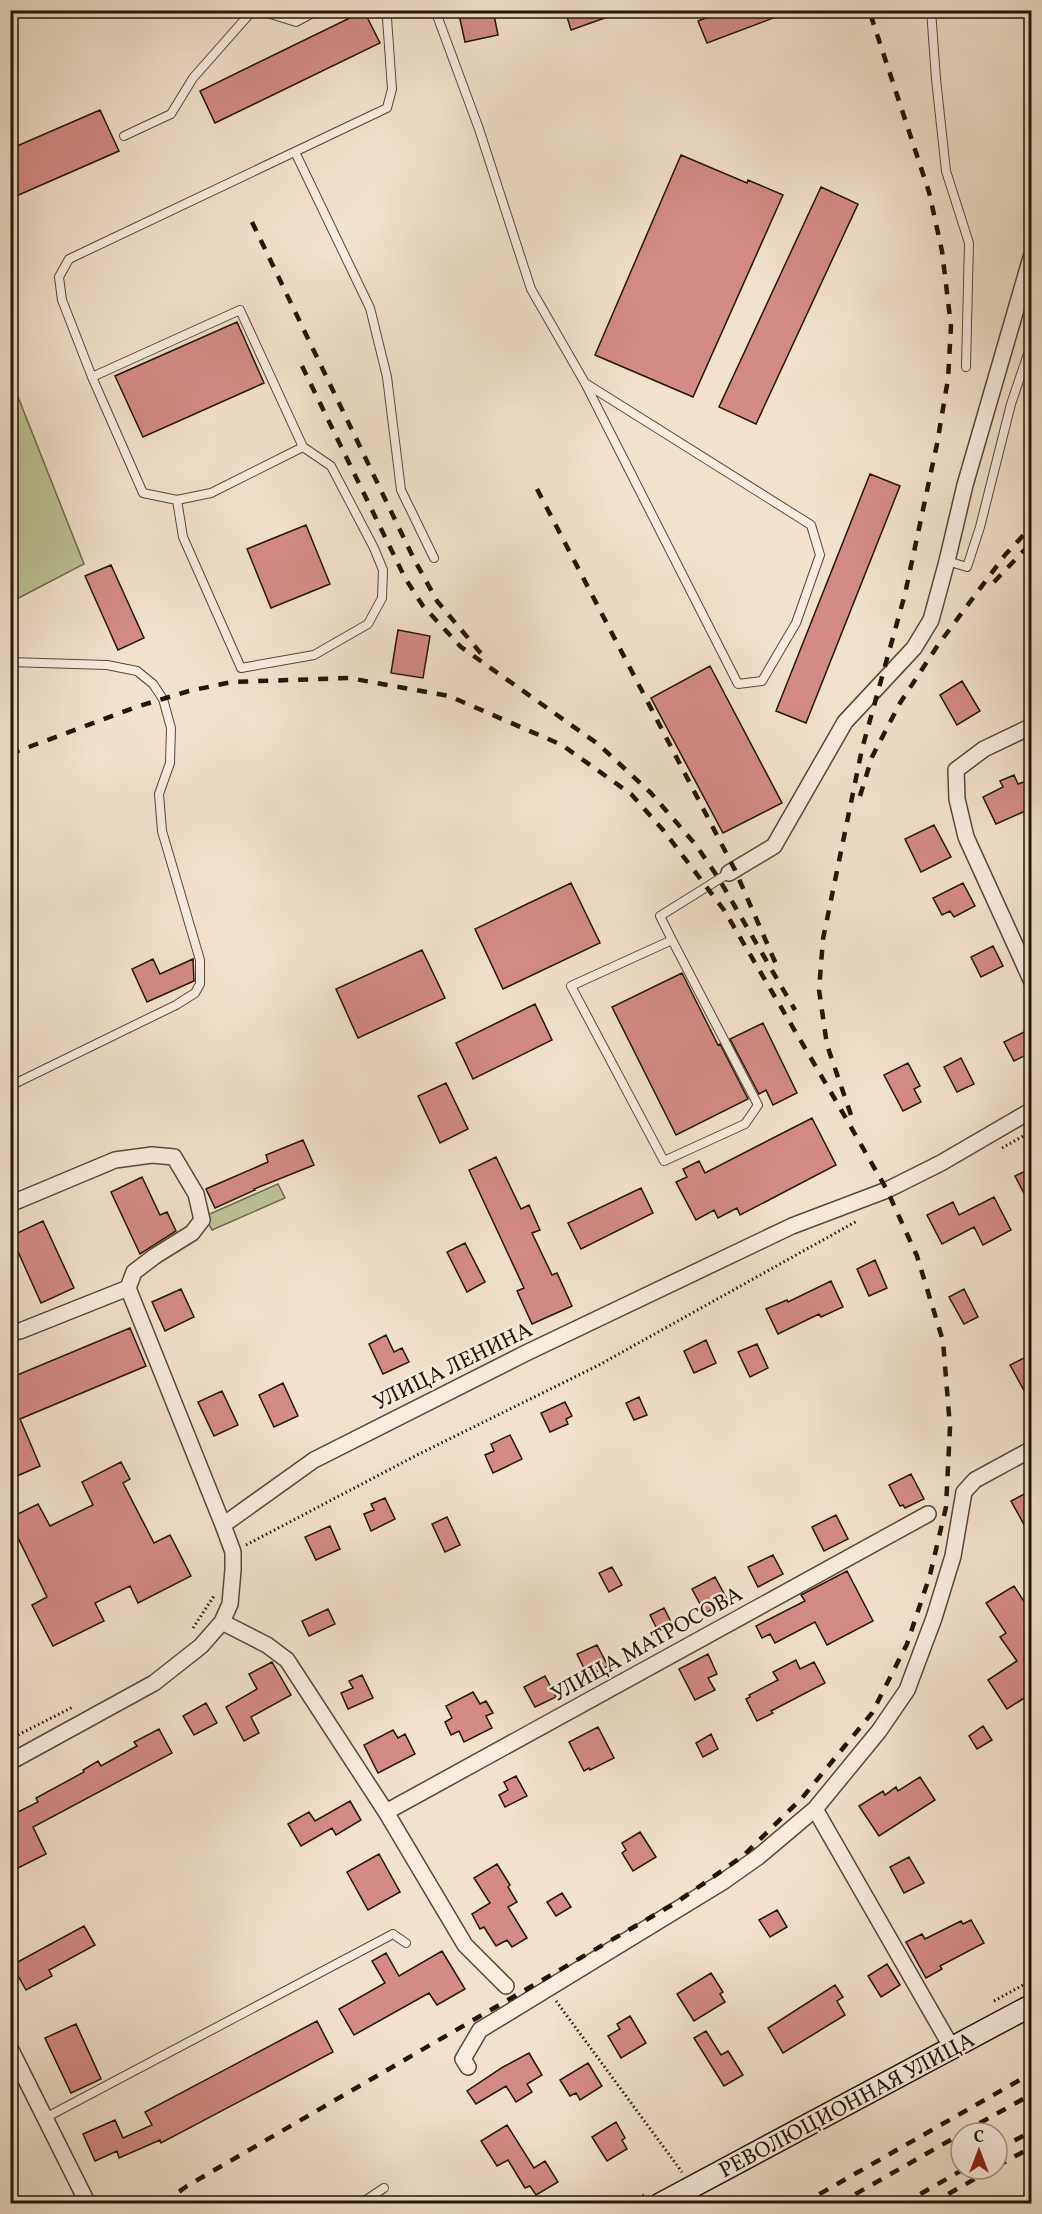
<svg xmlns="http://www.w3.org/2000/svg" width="1042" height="2214" font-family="Vollkorn,serif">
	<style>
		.green { fill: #bcc396; stroke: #6f6c4e; stroke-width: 1.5 }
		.building { fill: #d48b84; stroke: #221607; stroke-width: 1.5 }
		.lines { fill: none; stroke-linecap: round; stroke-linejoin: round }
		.lane-casing { stroke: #564938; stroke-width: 10 }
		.street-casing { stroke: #564938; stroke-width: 18 }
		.secondary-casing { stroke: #221607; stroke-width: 24 }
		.path { stroke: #221607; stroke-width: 3; stroke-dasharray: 1.5 3; stroke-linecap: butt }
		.lane { stroke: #f7ecdd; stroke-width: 8 }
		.street { stroke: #f7ecdd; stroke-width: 15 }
		.secondary { stroke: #f7ecdd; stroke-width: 21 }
		.rail { stroke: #221607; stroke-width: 4.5; stroke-dasharray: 10 10; stroke-linecap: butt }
		.labels { text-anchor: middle; stroke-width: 5; stroke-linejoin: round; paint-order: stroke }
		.street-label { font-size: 22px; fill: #221607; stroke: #f7ecdd }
	</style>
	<rect width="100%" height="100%" fill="#f2e2cb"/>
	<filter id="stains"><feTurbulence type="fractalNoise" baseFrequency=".00333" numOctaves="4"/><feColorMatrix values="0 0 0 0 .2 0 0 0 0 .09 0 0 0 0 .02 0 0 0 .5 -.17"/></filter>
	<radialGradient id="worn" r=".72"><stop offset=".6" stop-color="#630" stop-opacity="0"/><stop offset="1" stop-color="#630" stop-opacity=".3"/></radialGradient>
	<path class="green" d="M 11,379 L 84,564 L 11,602 L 10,602 Z
		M 278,1184 L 285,1198 L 212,1230 L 205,1216 Z"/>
	<path class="building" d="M 458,10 L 493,10 L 498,35 L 465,42 Z
		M 565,10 L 619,10 L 619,13 L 571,30 Z
		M 725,10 L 789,10 L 789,12 L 707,43 L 698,21 Z
		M 364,11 L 380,43 L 215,123 L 200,91 Z
		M 100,110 L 119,151 L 14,197 L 10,189 L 10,149 Z
		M 681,155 L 747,183 L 748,180 L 783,195 L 693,397 L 595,355 Z
		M 821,187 L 858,204 L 756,424 L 719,407 Z
		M 237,322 L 264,383 L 143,437 L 115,376 Z
		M 870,474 L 900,486 L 806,723 L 776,711 Z
		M 306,525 L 330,584 L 271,608 L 247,549 Z
		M 111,565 L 144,638 L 118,650 L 85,576 Z
		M 398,630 L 430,636 L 423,678 L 391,673 Z
		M 710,666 L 782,803 L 723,833 L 651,698 Z
		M 962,681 L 980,711 L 957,725 L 940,695 Z
		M 1014,775 L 1018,784 L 1032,779 L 1032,808 L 996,824 L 983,797 L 1003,787 L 1000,781 Z
		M 934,825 L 951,857 L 921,872 L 905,839 Z
		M 571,883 L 600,943 L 503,989 L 475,929 Z
		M 963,883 L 975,906 L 954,917 L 950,911 L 942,915 L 933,898 Z
		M 993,946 L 1003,966 L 981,977 L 971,957 Z
		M 422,950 L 445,998 L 358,1038 L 336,989 Z
		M 153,959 L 160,974 L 193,959 L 194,981 L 147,1002 L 132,969 Z
		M 682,973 L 718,1045 L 720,1044 L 748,1099 L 676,1135 L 612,1007 Z
		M 535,1004 L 552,1040 L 473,1079 L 456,1043 Z
		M 763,1023 L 797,1093 L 773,1105 L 766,1090 L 759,1094 L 730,1039 Z
		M 1026,1031 L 1032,1042 L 1032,1052 L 1014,1061 L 1004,1042 Z
		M 961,1058 L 974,1084 L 957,1092 L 944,1067 Z
		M 908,1063 L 920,1086 L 914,1089 L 921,1102 L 903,1111 L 884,1075 Z
		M 446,1083 L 468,1129 L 440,1143 L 418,1096 Z
		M 812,1118 L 836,1165 L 740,1215 L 737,1208 L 718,1218 L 714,1210 L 696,1220 L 676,1182 L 687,1177 L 683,1169 L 699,1161 L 705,1173 Z
		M 303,1140 L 314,1165 L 254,1189 L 255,1190 L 215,1208 L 206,1189 L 268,1162 L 266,1155 Z
		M 496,1157 L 521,1209 L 529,1205 L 540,1230 L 532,1233 L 552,1275 L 557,1273 L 572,1306 L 532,1324 L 517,1291 L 524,1288 L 469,1170 Z
		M 1032,1168 L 1032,1209 L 1015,1176 Z
		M 142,1177 L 160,1215 L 167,1212 L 176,1231 L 140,1254 L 111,1192 Z
		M 641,1188 L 653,1213 L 581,1249 L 568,1223 Z
		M 994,1197 L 1011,1230 L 983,1245 L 974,1227 L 942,1244 L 927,1215 L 953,1202 L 959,1215 Z
		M 43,1221 L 74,1288 L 41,1303 L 11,1236 Z
		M 465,1243 L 485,1282 L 467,1292 L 447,1252 Z
		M 875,1260 L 887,1288 L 869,1296 L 857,1269 Z
		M 831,1281 L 843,1307 L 821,1317 L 819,1314 L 778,1334 L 766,1309 L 787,1300 L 788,1302 Z
		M 181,1289 L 194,1317 L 165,1331 L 152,1302 Z
		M 964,1289 L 978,1317 L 964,1324 L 949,1297 Z
		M 130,1328 L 146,1366 L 20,1419 L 40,1466 L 10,1479 L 10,1378 Z
		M 386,1335 L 394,1352 L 402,1348 L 409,1362 L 383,1374 L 369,1344 Z
		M 706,1340 L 716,1363 L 694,1373 L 684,1351 Z
		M 757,1344 L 768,1368 L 750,1377 L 738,1352 Z
		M 1032,1354 L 1032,1405 L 1010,1365 Z
		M 283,1383 L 298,1416 L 274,1427 L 259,1395 Z
		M 222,1391 L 238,1425 L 214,1436 L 198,1402 Z
		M 639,1397 L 647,1415 L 634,1420 L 626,1403 Z
		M 565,1402 L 572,1416 L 566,1419 L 568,1424 L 550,1432 L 541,1413 Z
		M 510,1435 L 522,1459 L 493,1473 L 485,1455 L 494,1451 L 491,1444 Z
		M 121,1462 L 130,1479 L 123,1483 L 154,1543 L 170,1535 L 191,1576 L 138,1603 L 130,1586 L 95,1603 L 104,1621 L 53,1646 L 32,1605 L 47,1597 L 17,1536 L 10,1539 L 10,1518 L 38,1504 L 50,1526 L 93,1505 L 82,1482 Z
		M 911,1474 L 924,1499 L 905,1508 L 903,1505 L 900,1506 L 889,1485 Z
		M 1032,1490 L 1032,1539 L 1011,1501 Z
		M 385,1498 L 395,1519 L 371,1531 L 364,1514 L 374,1510 L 371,1504 Z
		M 836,1515 L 848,1539 L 824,1551 L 812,1527 Z
		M 447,1517 L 460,1545 L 445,1552 L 432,1524 Z
		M 330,1526 L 340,1549 L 316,1560 L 305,1537 Z
		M 773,1555 L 783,1574 L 758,1587 L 748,1567 Z
		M 612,1567 L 622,1585 L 609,1592 L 599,1573 Z
		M 847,1571 L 873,1621 L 827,1645 L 815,1622 L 775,1643 L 770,1634 L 762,1638 L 756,1626 L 805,1601 L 801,1595 Z
		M 715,1577 L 728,1601 L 705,1613 L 692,1589 Z
		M 1014,1586 L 1032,1614 L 1032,1693 L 1007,1709 L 988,1680 L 1017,1661 L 1000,1637 L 1006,1633 L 986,1603 Z
		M 664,1608 L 671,1622 L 657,1629 L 650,1615 Z
		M 328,1609 L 335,1624 L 309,1636 L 302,1621 Z
		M 597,1645 L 608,1666 L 588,1676 L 577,1654 Z
		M 708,1654 L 717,1674 L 708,1678 L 715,1690 L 695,1700 L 679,1669 Z
		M 796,1660 L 800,1669 L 814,1662 L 825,1683 L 771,1711 L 773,1713 L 757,1721 L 746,1699 L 750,1697 L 749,1695 L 778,1680 L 773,1672 Z
		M 272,1662 L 291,1695 L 251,1717 L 259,1733 L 244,1741 L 226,1707 L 257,1689 L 249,1674 Z
		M 362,1675 L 373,1698 L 348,1709 L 341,1693 L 353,1688 L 349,1681 Z
		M 545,1676 L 556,1697 L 535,1707 L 524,1687 Z
		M 473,1692 L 480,1704 L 486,1701 L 493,1713 L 486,1716 L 492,1728 L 464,1742 L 459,1731 L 451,1735 L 445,1722 L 452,1718 L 446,1706 Z
		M 206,1703 L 217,1723 L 194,1735 L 183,1716 Z
		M 983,1726 L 992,1740 L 977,1749 L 969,1736 Z
		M 598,1727 L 614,1758 L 590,1770 L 589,1768 L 584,1771 L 569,1742 Z
		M 159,1729 L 172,1753 L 33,1827 L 46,1854 L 10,1872 L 10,1816 L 38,1802 L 36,1798 L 84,1772 L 83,1770 L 98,1761 L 101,1766 L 137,1746 L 134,1742 Z
		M 393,1730 L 398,1738 L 405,1734 L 415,1754 L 378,1773 L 364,1745 Z
		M 711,1734 L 718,1749 L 703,1757 L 696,1743 Z
		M 516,1776 L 527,1796 L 505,1807 L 499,1795 L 508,1790 L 504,1782 Z
		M 920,1777 L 935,1800 L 879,1836 L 859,1806 L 883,1791 L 885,1795 L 896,1787 L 898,1791 Z
		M 350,1801 L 361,1820 L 336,1835 L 332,1828 L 301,1846 L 288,1824 L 309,1812 L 315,1821 Z
		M 640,1832 L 656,1857 L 633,1871 L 622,1853 L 626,1850 L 622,1843 Z
		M 379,1854 L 400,1892 L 368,1910 L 347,1872 Z
		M 909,1857 L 924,1883 L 904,1893 L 890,1867 Z
		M 497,1864 L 510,1885 L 508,1887 L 517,1902 L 508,1907 L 527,1938 L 512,1947 L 507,1940 L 496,1946 L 484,1927 L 480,1929 L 472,1914 L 490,1903 L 474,1878 Z
		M 562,1893 L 571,1907 L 556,1916 L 547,1902 Z
		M 777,1910 L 787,1927 L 770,1937 L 759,1920 Z
		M 971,1920 L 984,1943 L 940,1966 L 942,1969 L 926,1978 L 906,1942 L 922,1934 L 925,1939 L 961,1921 L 963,1924 Z
		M 84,1926 L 95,1945 L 49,1970 L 52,1976 L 26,1990 L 12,1965 Z
		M 442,1951 L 465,1989 L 437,2005 L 429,1993 L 354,2035 L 339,2009 L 385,1983 L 372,1961 L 386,1953 L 399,1976 Z
		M 887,1964 L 900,1985 L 881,1997 L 868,1976 Z
		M 711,1973 L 723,1992 L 720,1994 L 725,2002 L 694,2021 L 677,1994 Z
		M 835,1985 L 843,1997 L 837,2001 L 845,2015 L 783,2053 L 768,2028 Z
		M 630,2016 L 646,2043 L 621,2058 L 608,2036 L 620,2029 L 617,2024 Z
		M 317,2021 L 333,2052 L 161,2143 L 160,2140 L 119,2158 L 117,2151 L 95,2161 L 83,2134 L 115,2120 L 123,2138 L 152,2125 L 145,2112 Z
		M 76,2024 L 101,2079 L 71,2093 L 45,2038 Z
		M 706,2031 L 721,2055 L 728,2051 L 743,2075 L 724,2086 L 694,2038 Z
		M 529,2053 L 542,2075 L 527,2084 L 532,2092 L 516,2102 L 506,2086 L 476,2104 L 467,2091 L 503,2067 Z
		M 588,2063 L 602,2086 L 580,2100 L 576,2093 L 570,2096 L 560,2080 Z
		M 616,2122 L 625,2138 L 622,2140 L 627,2149 L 607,2161 L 592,2137 Z
		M 507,2125 L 534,2168 L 545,2161 L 558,2182 L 536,2195 L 530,2186 L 525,2188 L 508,2160 L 497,2166 L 481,2141 Z"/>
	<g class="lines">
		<defs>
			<path id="lane" d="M 258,10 L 296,22 L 318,10
				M 435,10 L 479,129 L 531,289 L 585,383 L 738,684 L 762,681 L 796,623 L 820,555 L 811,525 L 585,383
				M 931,10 L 936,79 L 946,171 L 969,243 L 966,367
				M 124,136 L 171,114 L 193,78 L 253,10
				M 295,152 L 370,308 L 387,377 L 401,490 L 434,558
				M 92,377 L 143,493 L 177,500 L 211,493 L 303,447 L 240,310 L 92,377 L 62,300 L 59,277 L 69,259 L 387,108 L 392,89 L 387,18 L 385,10
				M 177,500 L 183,537 L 241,668 L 314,655 L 368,624 L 382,598 L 383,570 L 374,548 L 331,466 L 303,447
				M 947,561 L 967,567 L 980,527 L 1011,404 L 1032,342
				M 10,662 L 107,665 L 137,671 L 153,684 L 163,699 L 171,728 L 170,763 L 159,794 L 162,831 L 200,960 L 200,984 L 195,993 L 176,1005 L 10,1086
				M 672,940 L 571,986 L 664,1161 L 745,1124 L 758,1105 L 672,940 L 660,916 L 729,873
				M 45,2118 L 393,1934 L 406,1943
				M 360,2204 L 384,2188"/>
			<path id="street" d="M 1032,726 L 984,749 L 956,770 L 957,799 L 966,837 L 1032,982
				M 729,873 L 774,846 L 845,722 L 914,648 L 931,620 L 947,561 L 965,485 L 1032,254
				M 10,1204 L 115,1160 L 152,1155 L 174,1157 L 196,1194 L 202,1220 L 192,1233 L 155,1256 L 134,1272 L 128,1288
				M 10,1333 L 20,1331 L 128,1288 L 223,1525
				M 222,1622 L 267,1645 L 287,1660 L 386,1812 L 465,1945 L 506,1986
				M 10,1762 L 154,1683 L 201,1646 L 222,1622 L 230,1604 L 233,1570 L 233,1552 L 223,1525 L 314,1460 L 526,1353 L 792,1226 L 887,1190 L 941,1163 L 1032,1110
				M 815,1809 L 952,2048
				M 386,1812 L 928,1514
				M 10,2048 L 88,2204
				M 468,2067 L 463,2059 L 480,2030 L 724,1881 L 758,1857 L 815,1809 L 879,1731 L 907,1690 L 934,1618 L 953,1556 L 964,1492 L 975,1480 L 1032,1449"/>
			<path id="secondary" d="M 660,2204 L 1032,2005"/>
		</defs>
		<use href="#lane" class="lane-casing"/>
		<use href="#street" class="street-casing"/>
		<use href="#secondary" class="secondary-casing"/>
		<path class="path" d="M 1002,1148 L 1025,1135
			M 246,1545 L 417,1455 L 599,1365 L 857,1221
			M 193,1628 L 214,1596
			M 10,1739 L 73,1707
			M 556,2001 L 682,2172
			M 994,2001 L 1032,1980
			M 627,2204 L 644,2195"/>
		<use href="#lane" class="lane"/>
		<use href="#street" class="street"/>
		<use href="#secondary" class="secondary"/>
		<path class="rail" d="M 252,222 L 413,557 L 437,601 L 484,657
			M 302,366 L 405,578 L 423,606 L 461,647 L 598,744 L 650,792 L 696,845 L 719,879 L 795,1010
			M 537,489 L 735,870 L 776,964
			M 994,582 L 1032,542
			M 10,754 L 136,707 L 189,691 L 232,682 L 349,678 L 449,696 L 562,745 L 631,794 L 664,831 L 724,910 L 836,1101 L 887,1190 L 917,1256 L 943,1341 L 950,1427 L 946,1507 L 930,1575 L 907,1644 L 872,1713 L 802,1798 L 743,1856 L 677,1902 L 187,2186 L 162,2204
			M 860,796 L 872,757 L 900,703 L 938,645 L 1005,555 L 1032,526
			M 851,1115 L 827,1045 L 819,990 L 823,939 L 862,749 L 905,594 L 937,444 L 948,379 L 951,326 L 942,251 L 929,192 L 869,10
			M 962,2133 L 1032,2094
			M 997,2150 L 1032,2131
			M 997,2166 L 1032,2147
			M 802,2204 L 1032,2073
			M 838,2204 L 961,2134
			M 903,2204 L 964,2169
			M 931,2204 L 992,2169"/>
	</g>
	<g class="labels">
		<g class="street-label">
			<text transform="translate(452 1365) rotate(-26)" y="8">УЛИЦА ЛЕНИНА</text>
			<text transform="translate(646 1643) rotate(-29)" y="8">УЛИЦА МАТРОСОВА</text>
			<text transform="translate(846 2104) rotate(-28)" y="8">РЕВОЛЮЦИОННАЯ УЛИЦА</text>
		</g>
	</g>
	<rect width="1042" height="2214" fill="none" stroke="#f2e2cb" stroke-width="36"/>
	<rect x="12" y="12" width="1018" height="2190" fill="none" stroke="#221607" stroke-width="3"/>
	<rect x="18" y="18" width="1006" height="2178" fill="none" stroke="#221607" stroke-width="1.5"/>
	<g transform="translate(979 2151)"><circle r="28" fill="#f7ecdd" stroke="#a29687" stroke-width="1.5"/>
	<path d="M0-4.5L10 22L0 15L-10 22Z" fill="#8f2418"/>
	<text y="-9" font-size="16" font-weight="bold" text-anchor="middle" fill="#221607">С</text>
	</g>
	<rect width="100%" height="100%" filter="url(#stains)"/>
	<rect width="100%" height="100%" fill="url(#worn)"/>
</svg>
